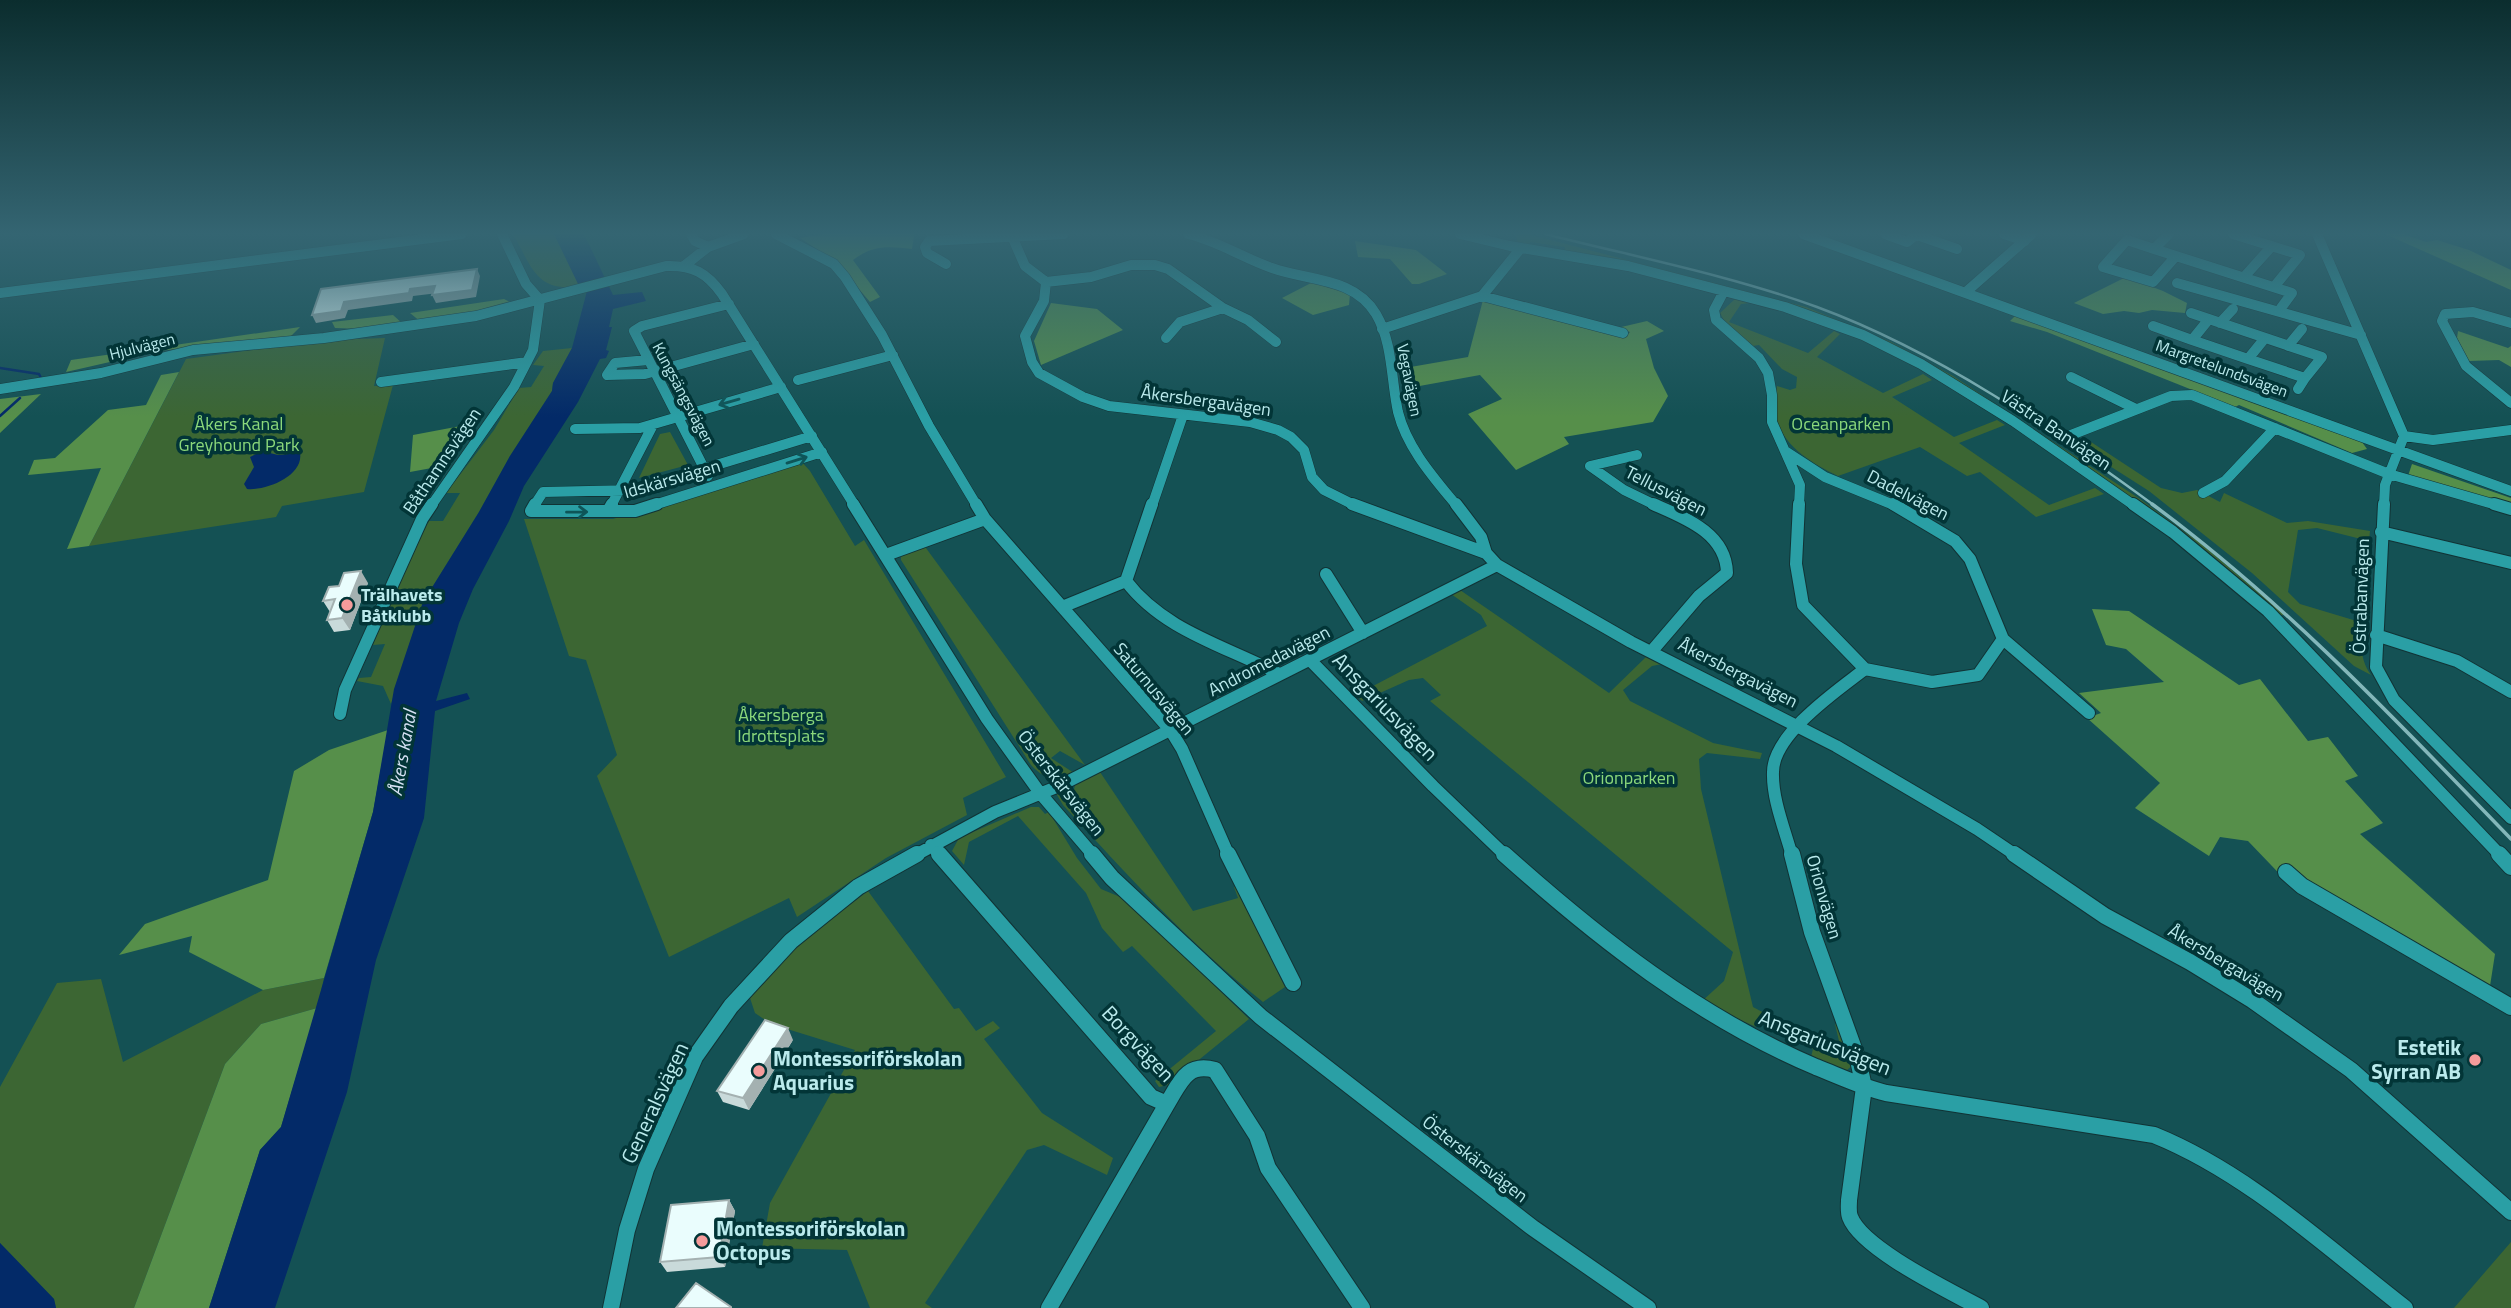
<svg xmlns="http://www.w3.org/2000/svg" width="2511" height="1308" font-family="'Titillium Web',sans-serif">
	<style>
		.green { fill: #3c6633 }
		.forest { fill: #568f4a }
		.water { fill: #032a68 }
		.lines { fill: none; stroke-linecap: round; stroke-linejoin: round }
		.stream { stroke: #032a68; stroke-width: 2.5 }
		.minor-far2-casing { stroke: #113335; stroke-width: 11 }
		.minor-far1-casing { stroke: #113335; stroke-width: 14 }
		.minor-casing { stroke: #113335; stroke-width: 18 }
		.minor-far2 { stroke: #2a9fa5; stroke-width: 10 }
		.minor-far1 { stroke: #2a9fa5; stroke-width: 12 }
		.minor { stroke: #2a9fa5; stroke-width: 16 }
		.rail-far1 { stroke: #83b7ba; stroke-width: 2.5 }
		.rail { stroke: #83b7ba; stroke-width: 3.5 }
		.wall { fill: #c9dada }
		.shaded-wall { fill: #a4b1b1 }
		.building { fill: #eafdfd; stroke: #a4b1b1; stroke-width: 2 }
		.oneway { stroke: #0e5558 }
		.poi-dot { fill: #f59b9b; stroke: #023537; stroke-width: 2.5 }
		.labels { text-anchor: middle; stroke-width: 7; stroke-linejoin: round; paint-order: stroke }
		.far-street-label { font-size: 16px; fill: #baeaec; stroke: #023537 }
		.street-label { font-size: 18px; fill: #baeaec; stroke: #023537 }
		.park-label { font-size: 18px; fill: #8bd87b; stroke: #023537 }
		.poi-label { font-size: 18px; font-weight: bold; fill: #baeaec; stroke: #023537; text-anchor: start }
		.water-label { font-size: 19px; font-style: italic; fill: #d6e2f5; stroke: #023537 }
		.near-street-label { font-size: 21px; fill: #baeaec; stroke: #023537 }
		.near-poi-label { font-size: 21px; font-weight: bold; fill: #baeaec; stroke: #023537; text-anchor: start }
	</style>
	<rect width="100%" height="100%" fill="#145154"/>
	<path class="green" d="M 513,234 L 554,234 L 580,286 C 536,293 532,267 513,234 Z
		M 1528,234 L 1806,307 L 1891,342 L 1953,376 L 2140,499 L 2200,543 L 2285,615 L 2281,615 L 2230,573 L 1980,397 L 1840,324 L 1564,251 L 1565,247 L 1530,242 L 1529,246 L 1518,244 L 1516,234 Z
		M 1735,299 L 1750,303 L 1741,304 L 1729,322 L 1808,353 L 1834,331 L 1840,334 L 1817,357 L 1883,393 L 1923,374 L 1932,380 L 1892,397 L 1954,437 L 1997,420 L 2005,425 L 1959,443 L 2049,505 L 2095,488 L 2104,494 L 2036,517 L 1980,472 L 1967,476 L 1920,447 L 1838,476 C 1801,458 1765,434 1777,386 L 1790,390 L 1796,388 L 1797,377 L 1782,369 L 1759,345 L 1753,346 L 1725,322 L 1720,313 Z
		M 385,338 L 374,386 L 393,385 L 364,492 L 282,506 L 276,517 L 89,546 L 186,359 L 326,340 Z
		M 572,348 L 553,383 L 552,391 L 510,456 L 479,512 L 423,602 L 391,704 L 383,686 L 357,681 L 359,678 L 371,677 L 385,644 L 373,645 L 399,579 L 429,521 L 443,521 L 460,493 L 446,493 L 494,430 L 519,388 L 531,387 L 544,366 L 533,365 L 543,351 Z
		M 670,432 L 688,465 L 639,478 L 660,434 Z
		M 2091,442 L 2161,488 L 2182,493 L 2197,490 L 2220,502 L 2224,493 L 2287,523 L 2308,521 L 2370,531 L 2369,541 L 2317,528 L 2298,530 L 2288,592 L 2300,604 L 2360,622 C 2363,644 2358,656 2371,675 L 2354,666 L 2252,573 L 2149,491 L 2080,447 Z
		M 800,460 L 810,471 L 855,546 L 864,540 L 1006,777 L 963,798 L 967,815 L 886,858 L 797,917 L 789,898 L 669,957 L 597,776 L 617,755 L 586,660 L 569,656 L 524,519 L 613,519 Z
		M 923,544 L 1085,765 L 1060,751 L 1051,758 L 1074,773 C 1054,779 1046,781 1031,765 L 901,560 L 901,556 Z
		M 1460,590 L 1609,693 L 1646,657 L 1662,664 L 1652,666 L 1623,690 L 1630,701 L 1713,743 L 1762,753 L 1760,759 L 1707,753 L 1699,759 L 1701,789 L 1753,1007 L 1809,1037 L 1839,1041 L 1835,1024 L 1841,1025 L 1854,1064 L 1847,1070 L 1811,1057 L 1813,1049 L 1763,1018 L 1756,1027 L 1701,1002 L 1724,981 L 1733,952 L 1430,701 L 1441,695 L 1423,678 L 1409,680 L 1362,701 L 1356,695 L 1487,626 L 1481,615 L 1451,594 Z
		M 1100,772 L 1193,911 L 1238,898 L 1234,887 L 1238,887 L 1270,945 L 1271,959 L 1285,987 L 1263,1002 C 1189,943 1127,875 1063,805 L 1057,795 L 1058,791 L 1073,794 L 1075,785 Z
		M 1031,807 L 1039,807 L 1045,814 L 1049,812 L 1077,858 L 1101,889 L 1125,899 L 1249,1019 L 1168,1085 L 1159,1087 L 1155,1081 L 1216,1031 L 1132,946 L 1123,952 L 1102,928 L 1086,893 L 1018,816 L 969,842 L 964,865 L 952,851 L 959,838 Z
		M 868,891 L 954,1009 L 959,1008 L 976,1031 L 993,1021 L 1000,1028 L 984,1039 L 1042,1113 L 1113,1158 L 1107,1175 L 1044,1145 L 1027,1150 L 925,1303 L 932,1308 L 870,1308 L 847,1250 L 762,1248 L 770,1203 L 855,1050 L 771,1024 L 755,1013 L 750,998 C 783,954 825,924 868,891 Z
		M 324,978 L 317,1008 L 261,1024 L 225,1064 L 134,1308 L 56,1308 L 54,1299 L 0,1243 L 0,1087 L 57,983 L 101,979 L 123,1062 L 263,990 Z
		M 2511,1242 L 2511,1308 L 2454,1308 Z"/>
	<path class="forest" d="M 823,234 L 914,234 L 914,236 L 912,249 C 887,246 873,245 853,260 L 880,297 L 870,302 L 835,261 L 800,238 Z
		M 2385,234 L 2403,234 L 2426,242 L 2437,240 L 2469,250 L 2511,270 L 2511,290 Z
		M 1355,241 L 1416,250 L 1447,274 L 1419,284 L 1412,284 L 1390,259 L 1358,257 Z
		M 2126,277 L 2163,291 L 2187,303 L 2185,313 L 2152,310 L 2139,313 L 2124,311 L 2103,314 L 2074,303 Z
		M 1313,282 L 1329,283 L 1350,294 L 1349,305 L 1313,315 L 1282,298 Z
		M 504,299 L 514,304 L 421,322 L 410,313 Z
		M 1483,300 L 1625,337 L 1630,332 L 1617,328 L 1647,321 L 1664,331 L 1646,339 L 1654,368 L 1668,396 L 1653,422 L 1564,437 L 1569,444 L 1516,470 L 1468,414 L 1502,399 L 1480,375 L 1403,389 L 1399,369 L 1468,357 Z
		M 1051,303 L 1097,309 L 1123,330 L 1041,365 L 1034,341 Z
		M 2017,314 L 2362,442 L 2367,449 L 2352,453 L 2239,405 L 2235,407 L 2047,332 L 2010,321 Z
		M 393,315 L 403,324 L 364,329 L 335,328 L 332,322 Z
		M 300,327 L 290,337 L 158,351 L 66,372 L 71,360 Z
		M 2458,331 L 2508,348 L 2511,346 L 2511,367 L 2499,360 L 2469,361 L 2457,338 Z
		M 179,372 L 89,546 L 67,549 L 101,468 L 28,475 L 34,460 L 55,458 L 108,410 L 146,405 L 161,375 Z
		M 41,394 L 0,433 L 0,399 Z
		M 466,425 L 448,465 L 410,472 L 413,435 Z
		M 2412,464 L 2511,498 L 2511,507 L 2408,476 Z
		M 2092,609 L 2129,611 L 2239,685 L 2260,679 L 2308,741 L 2328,737 L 2358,776 L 2345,781 L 2383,823 L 2360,834 L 2495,954 L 2490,986 L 2297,892 L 2248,841 L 2220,837 L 2209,856 L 2135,808 L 2160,783 L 2087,718 L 2101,713 L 2079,693 L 2164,682 L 2126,649 L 2106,645 Z
		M 388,730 L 373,812 L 324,978 L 263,990 L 189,952 L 192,936 L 119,955 L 145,924 L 268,880 L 294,771 L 329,750 Z
		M 317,1008 L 281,1127 L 260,1150 L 209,1308 L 134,1308 L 225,1064 L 261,1024 Z"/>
	<path class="water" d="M 554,234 L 584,234 L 613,295 L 642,292 L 646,301 L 613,309 L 609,327 L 612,327 L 606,350 L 609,351 L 606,358 L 600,359 L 578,402 L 524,486 L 509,521 L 473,589 L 459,623 L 436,701 L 467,693 L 470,699 L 435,711 L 424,818 L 376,960 L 347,1092 L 275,1308 L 209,1308 L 260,1150 L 281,1127 L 373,812 L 394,689 L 423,602 L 479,512 L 510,456 L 552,391 L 553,383 L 572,348 L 587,291 L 579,286 Z
		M 262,451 L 278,455 L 300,453 C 304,476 266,491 247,489 L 244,484 L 254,467 L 250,457 Z
		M 0,1243 L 54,1299 L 56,1308 L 0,1308 Z"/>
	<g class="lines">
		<path class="stream" d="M 0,368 L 39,374 L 41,378
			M 0,416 L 20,398"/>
		<defs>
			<path id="minor-far2" d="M 502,234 L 526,284 L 540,300
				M 691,234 L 695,241 L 708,247
				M 776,234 L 834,264 L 845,277 L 882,335 L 929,426 L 977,506
				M 1011,234 L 1025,266 L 1046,282
				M 1188,234 C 1218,241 1243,258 1272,268 C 1308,281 1354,277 1376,314 C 1393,343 1391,380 1398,412 C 1407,448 1434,478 1457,506
				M 1460,234 L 1510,246 L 1628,266 L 1785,307 L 1863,335 L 1921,364 L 2013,421 L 2135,506
				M 1803,234 L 2511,491
				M 1885,234 L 1907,242 L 1917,234
				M 2004,234 L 2025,241
				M 2169,234 L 2154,249 L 2127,240 L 2103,267 L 2153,282 L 2176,256
				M 2233,234 L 2300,255 L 2274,287
				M 2317,234 L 2404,436 L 2385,485 L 2384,506
				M 1917,235 L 1957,249
				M 2154,249 L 2292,293 L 2281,308
				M 946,264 L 927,253 L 925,247 L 929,241 L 1064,234
				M 684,266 L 708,247 L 744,234
				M 2244,277 L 2272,246
				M 1046,282 L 1044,301 L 1025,336 L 1032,362 L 1039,373 L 1083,397 L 1109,406 L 1250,422 L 1278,430 L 1291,437 L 1304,450 L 1312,477 L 1324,490 L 1356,506
				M 1046,282 L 1091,277 L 1131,265 L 1155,265 L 1168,269 L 1223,308 L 1248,320 L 1276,342
				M 2177,283 L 2361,335
				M 1724,291 L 1714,310 L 1716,320 L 1759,358 L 1768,373 L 1772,395 L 1772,422 L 1800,485 L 1799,506
				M 1966,292 L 2032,234
				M 0,293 L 462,234
				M 1482,296 L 1623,333
				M 2191,313 L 2322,357 L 2305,378
				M 2220,323 L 2233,309
				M 2511,323 L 2473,312 L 2445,314 L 2442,321 L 2466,366 L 2511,403
				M 2153,326 L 2192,340 L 2209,319
				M 1382,329 L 1482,296 L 1521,248
				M 1166,338 L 1180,322 L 1223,308
				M 2192,340 L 2248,359 L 2265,338
				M 2288,346 L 2302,329
				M 2248,359 L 2305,378 L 2298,389
				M 648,360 L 615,363 L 607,375 L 645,374 L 754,344
				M 2071,377 L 2136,409
				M 798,380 L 893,355
				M 381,382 L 527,362
				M 0,389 L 101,373 L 193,350 L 324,338 L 476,316 L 666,266 C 693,265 707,273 722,294 L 855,506
				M 575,429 L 640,428 L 781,387
				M 2071,435 L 2171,396 L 2192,395 L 2389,474 L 2500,506
				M 2404,436 L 2433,440 L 2511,430
				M 1785,451 L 1825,477 L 1896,506
				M 1637,455 L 1590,466 L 1624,490 L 1657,506
				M 708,476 L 634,331 L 642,326 L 729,304
				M 2203,493 L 2225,481 L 2275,428
				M 431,506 L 514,387 L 533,350 L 540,300
				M 534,506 L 543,492 L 634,490 L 812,436
				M 611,506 L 653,425
				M 651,506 L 822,452
				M 1152,506 L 1183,415"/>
			<path id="minor-far1" d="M 535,504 L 531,511 L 635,511 L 657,504
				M 853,504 L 987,719 L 1040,793 L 1094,856
				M 976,504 L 985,519
				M 1352,504 L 1486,553 L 1497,565 L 1631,642 L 1836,746 L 1977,829 L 2017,856
				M 1456,504 L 1481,537 L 1486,553
				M 1799,504 L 1796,564 L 1803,605 L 1865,669 L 1932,682 L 1978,675 L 2003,639 L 2089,713
				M 1893,504 L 1955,541 L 1970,559 L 2003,639
				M 2133,504 L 2173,532 L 2268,611 L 2501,856
				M 2384,504 L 2376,667 L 2394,700 L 2511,818
				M 2494,504 L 2511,509
				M 608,511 L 612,504
				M 2381,532 L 2511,563
				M 886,555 L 985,519 L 1171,731 L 1182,749 L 1229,856
				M 1326,574 L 1363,633
				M 1126,581 C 1164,631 1226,646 1279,674
				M 1062,607 L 1126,581 L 1152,504
				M 2376,635 L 2457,661 L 2511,692
				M 1651,652 L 1699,596 L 1727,573 C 1726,533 1685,518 1653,504
				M 1310,660 L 1433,786 L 1506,856
				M 340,714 L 345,690 L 422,519 L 432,504
				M 931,845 L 941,856
				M 914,856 L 995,812 L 1059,786 L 1497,565
				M 1792,856 C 1785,830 1772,799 1773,772 C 1773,734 1838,690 1865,669"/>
			<path id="minor" d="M 939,854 L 1151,1097 L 1167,1104 C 1180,1083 1186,1062 1215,1070 L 1257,1136 L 1268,1168 L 1362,1308
				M 1092,854 L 1112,878 L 1261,1017 L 1533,1228 L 1648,1308
				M 1228,854 L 1293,983
				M 1504,854 C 1599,939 1698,1017 1816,1067 C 1839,1076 1862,1087 1886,1093 L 2154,1135 C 2248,1173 2326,1247 2405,1308
				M 1792,854 L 1812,932 L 1858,1060 L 1864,1087 L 1849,1200 C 1849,1205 1848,1212 1850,1217 C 1862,1249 1950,1291 1981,1308
				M 2014,854 L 2105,916 L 2190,962 L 2252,1000 L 2351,1070 L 2511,1212
				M 2499,854 L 2511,867
				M 2286,872 L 2302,886 L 2511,1007
				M 611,1308 L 627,1230 L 646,1169 L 695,1057 L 731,1006 L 791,941 L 858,887 L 917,854
				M 1049,1308 L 1167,1104"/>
		</defs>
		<use href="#minor-far2" class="minor-far2-casing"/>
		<use href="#minor-far1" class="minor-far1-casing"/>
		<use href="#minor" class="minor-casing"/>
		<use href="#minor-far2" class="minor-far2"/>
		<use href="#minor-far1" class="minor-far1"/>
		<use href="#minor" class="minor"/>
		<path class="rail-far1" d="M 1545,234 C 1636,257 1729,275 1817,307 C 1939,352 2050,429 2155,506"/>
		<path class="rail" d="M 2152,504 C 2285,602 2397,721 2511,839"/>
	</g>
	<path class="wall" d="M 368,583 L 350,630 L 334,632 L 327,620 L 330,612 L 323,601 Z
		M 793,1040 L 749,1110 L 723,1102 L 717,1091 Z
		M 729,1200 L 735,1211 L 725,1267 L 667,1272 L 660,1262 Z"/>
	<path class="shaded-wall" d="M 477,269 L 480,276 L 476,297 L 436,303 L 432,295 Z
		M 435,286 L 438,293 L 413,296 L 412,301 L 348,310 L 345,318 L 316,323 L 312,315 L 344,302 L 410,289 Z
		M 361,571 L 368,583 L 350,630 L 342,618 Z
		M 788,1028 L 793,1040 L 749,1110 L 743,1098 Z
		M 729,1200 L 735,1211 L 725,1267 L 719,1257 Z"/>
	<path class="building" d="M 477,269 L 472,290 L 432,295 L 435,286 L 410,289 L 409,293 L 344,302 L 341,311 L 312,315 L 321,289 Z
		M 361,571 L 342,618 L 327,620 L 335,599 L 323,601 L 329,587 L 339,586 L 344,573 Z
		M 765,1020 L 788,1028 L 743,1098 L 717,1091 Z
		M 729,1200 L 719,1257 L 660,1262 L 671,1205 Z
		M 696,1283 L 731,1307 L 731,1308 L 676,1308 Z"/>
	<defs><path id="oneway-shaft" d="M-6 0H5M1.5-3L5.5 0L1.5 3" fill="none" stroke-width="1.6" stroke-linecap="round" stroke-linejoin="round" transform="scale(1.75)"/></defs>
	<g class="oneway">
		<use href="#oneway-shaft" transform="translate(729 402) rotate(164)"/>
		<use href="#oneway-shaft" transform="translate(797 460) rotate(-17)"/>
		<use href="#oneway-shaft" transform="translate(577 512) rotate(-1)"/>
	</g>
	<linearGradient id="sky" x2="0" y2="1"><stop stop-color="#0b2d2e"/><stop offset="0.56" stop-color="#346572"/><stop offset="1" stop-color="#346572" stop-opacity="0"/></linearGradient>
	<rect width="2511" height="417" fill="url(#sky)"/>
	<g class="poi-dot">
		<circle cx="347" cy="605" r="7"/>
		<circle cx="2475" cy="1060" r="7"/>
		<circle cx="759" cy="1071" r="7"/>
		<circle cx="702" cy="1241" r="7"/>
	</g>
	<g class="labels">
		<g class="far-street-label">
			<text transform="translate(142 346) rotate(-14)" y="6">Hjulvägen</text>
			<text transform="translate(2222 368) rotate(20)" y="6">Margretelundsvägen</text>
			<text transform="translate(1410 380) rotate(79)" y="6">Vegavägen</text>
			<text transform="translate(684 394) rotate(62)" y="6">Kungsängsvägen</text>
		</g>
		<g class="street-label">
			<text transform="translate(1206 401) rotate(8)" y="6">Åkersbergavägen</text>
			<text transform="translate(2056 430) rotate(34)" y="6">Västra Banvägen</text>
			<text transform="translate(442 461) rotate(-56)" y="6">Båthamnsvägen</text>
			<text transform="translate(672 479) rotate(-16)" y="6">Idskärsvägen</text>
			<text transform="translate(1666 491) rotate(27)" y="6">Tellusvägen</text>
			<text transform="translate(1908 495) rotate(27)" y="6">Dadelvägen</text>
			<text transform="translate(2361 596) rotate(-88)" y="6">Östrabanvägen</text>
			<text transform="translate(1269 661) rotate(-27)" y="6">Andromedavägen</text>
			<text transform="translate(1738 673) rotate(27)" y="6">Åkersbergavägen</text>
			<text transform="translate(1154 689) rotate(50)" y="6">Saturnusvägen</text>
			<text transform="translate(1061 783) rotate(52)" y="6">Österskärsvägen</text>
			<text transform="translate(1824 897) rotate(74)" y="6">Orionvägen</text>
			<text transform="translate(2226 963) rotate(31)" y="6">Åkersbergavägen</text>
			<text transform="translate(1475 1159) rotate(38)" y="6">Österskärsvägen</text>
		</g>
		<g class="park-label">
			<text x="239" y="430">Åkers Kanal<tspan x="239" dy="21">Greyhound Park</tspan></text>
			<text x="1841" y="430">Oceanparken</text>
			<text x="781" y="721">Åkersberga<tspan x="781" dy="21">Idrottsplats</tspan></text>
			<text x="1629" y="784">Orionparken</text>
		</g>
		<g class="poi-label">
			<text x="361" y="601">Trälhavets<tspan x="361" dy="21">Båtklubb</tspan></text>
		</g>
		<g class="water-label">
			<text transform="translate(402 753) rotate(-80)" y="7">Åkers kanal</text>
		</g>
		<g class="near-street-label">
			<text transform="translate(1385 707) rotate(46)" y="7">Ansgariusvägen</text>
			<text transform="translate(1825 1043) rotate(22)" y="7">Ansgariusvägen</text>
			<text transform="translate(1138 1044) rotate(47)" y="7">Borgvägen</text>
			<text transform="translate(655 1103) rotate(-65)" y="7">Generalsvägen</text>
		</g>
		<g class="near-poi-label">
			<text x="2461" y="1055" text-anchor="end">Estetik<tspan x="2461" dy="24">Syrran AB</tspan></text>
			<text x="773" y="1066">Montessoriförskolan<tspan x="773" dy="24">Aquarius</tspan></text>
			<text x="716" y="1236">Montessoriförskolan<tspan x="716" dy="24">Octopus</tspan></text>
		</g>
	</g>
</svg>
